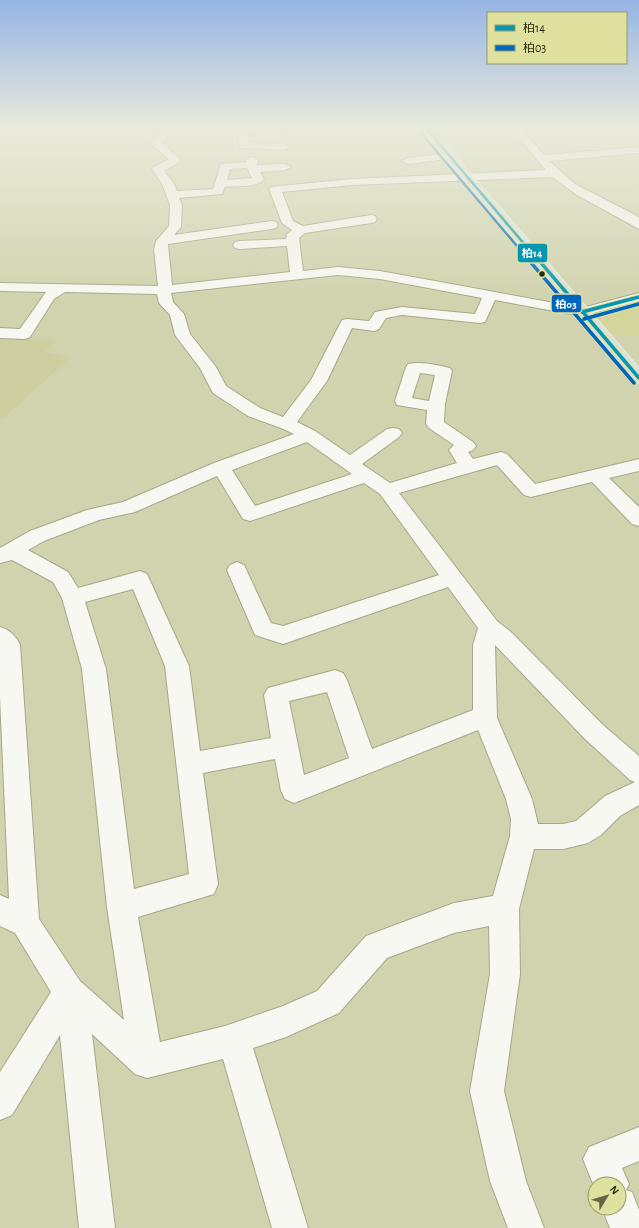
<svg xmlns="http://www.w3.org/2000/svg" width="639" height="1228" font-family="'Alegreya Sans','Noto Sans JP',sans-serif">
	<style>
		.built { fill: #d3d59b }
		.green { fill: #cdcfa1 }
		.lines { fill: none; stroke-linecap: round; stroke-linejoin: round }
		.minor-casing { stroke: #a6a78a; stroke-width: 2 }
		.major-casing { stroke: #eaebdb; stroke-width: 2 }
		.minor { fill: #f8f8f3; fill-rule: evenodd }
		.major { fill: #d9e2da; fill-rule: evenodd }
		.bus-1-far1-casing { stroke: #dfe29f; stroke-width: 4 }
		.bus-1-casing { stroke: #dfe29f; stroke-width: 5.5 }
		.bus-2-far1-casing { stroke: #dfe29f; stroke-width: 4 }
		.bus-2-casing { stroke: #dfe29f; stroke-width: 5.5 }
		.bus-1-far1 { stroke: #0696b2; stroke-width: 2.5 }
		.bus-1 { stroke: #0696b2; stroke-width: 3.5 }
		.bus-2-far1 { stroke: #0065bd; stroke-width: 2.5 }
		.bus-2 { stroke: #0065bd; stroke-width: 3.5 }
		.bus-dot { fill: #2a2a10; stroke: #dfe29f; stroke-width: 1.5 }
		.line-badge { stroke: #dfe29f; stroke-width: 1.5 }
		.badge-label { font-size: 11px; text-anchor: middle; font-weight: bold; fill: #fff }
	</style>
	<rect width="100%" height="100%" fill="#d1d3ae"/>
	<path class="built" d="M 627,305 L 639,307 L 639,336 L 611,334 L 596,318 L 602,311 Z"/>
	<path class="green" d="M 0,336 L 53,338 L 55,341 L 45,351 L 70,358 L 1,420 L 0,419 Z"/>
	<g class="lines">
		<defs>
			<path id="minor" d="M 190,128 L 208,128 L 207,130 L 168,138 L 161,142 L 180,159 L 178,163 L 164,171 L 174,184 L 177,191 L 213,189 L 221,164 L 246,162 L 248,158 L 252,157 L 258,160 L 257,165 L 285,164 L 291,167 L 285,170 L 260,172 L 264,179 C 257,188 236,186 225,187 L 222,194 L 179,198 L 182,205 L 181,227 L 174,235 L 272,221 L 276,222 L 278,225 L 276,228 L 272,229 L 168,244 L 172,285 L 290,272 L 287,246 L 240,249 L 235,248 L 233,245 L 235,242 L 240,241 L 286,239 L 287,234 L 292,230 L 282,223 L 269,189 L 271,187 L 352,179 L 546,170 L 510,128 L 520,128 L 544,155 L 639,147 L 639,153 L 549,161 L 575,184 L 635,215 L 639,218 L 639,229 L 577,195 L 552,177 L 352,185 L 282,192 L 293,221 L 303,226 L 371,215 L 375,216 L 377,219 L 375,222 L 371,223 L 305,233 L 299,238 L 303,271 L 338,267 L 380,271 L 582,308 L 639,293 L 639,301 L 582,316 L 495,300 L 485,322 L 480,323 L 402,315 L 386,318 L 379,329 L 374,331 L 352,328 L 327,381 L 297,422 L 315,431 L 350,455 L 387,429 L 393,428 L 399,429 L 402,433 L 399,437 L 362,464 L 390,483 L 457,463 L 449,450 L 454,445 L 429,428 L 426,424 L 427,410 L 397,405 L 395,401 L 406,367 L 408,364 C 421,361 438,365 450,368 L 452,371 L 445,404 L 444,422 L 473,442 L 476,446 L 473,450 L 468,452 L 473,459 L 501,452 L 507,454 L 535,484 L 639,459 L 639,471 L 609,478 L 639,507 L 639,526 L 632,524 L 592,482 L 531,497 L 524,495 L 497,465 L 399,493 L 497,621 L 511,632 L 603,725 L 639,756 L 639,805 L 620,816 L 601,835 L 588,843 L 563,849 L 534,849 L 519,909 L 520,974 L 504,1091 L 526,1181 L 544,1228 L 508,1228 L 490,1181 L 470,1091 L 490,974 L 489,926 L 454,933 L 387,958 L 339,1013 L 286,1037 L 253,1048 L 308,1228 L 272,1228 L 223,1059 L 147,1078 L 135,1074 L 92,1034 L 115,1228 L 79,1228 L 60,1035 L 12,1115 L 0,1120 L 0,1072 L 51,992 L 15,933 L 0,926 L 0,895 L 9,899 L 0,697 L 0,627 C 10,630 16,636 20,645 L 39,919 L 80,981 L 124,1020 L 107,907 L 82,669 L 62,598 L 53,582 L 12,560 L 0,563 L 0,548 L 30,531 L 87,510 L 123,502 L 214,463 L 294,434 L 281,428 L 248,416 L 213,393 L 200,368 L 175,335 L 170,315 L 159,303 L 157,294 L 65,292 L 54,299 L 30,337 L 25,339 L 0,338 L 0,328 L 20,329 L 46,292 L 0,291 L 0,283 L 158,286 L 154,250 L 156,241 L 169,226 L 170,205 L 162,184 L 152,169 L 154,167 L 169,159 L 152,145 L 151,140 L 161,134 ZM 247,168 L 252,178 L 227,180 L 230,169 ZM 338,275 L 380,279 L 482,298 L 475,314 L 402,307 L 375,312 L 369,321 L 347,319 L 342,320 L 311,380 L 283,417 L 260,408 L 226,386 L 216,367 L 190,334 L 184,314 L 173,302 L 171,293 ZM 420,373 L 435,375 L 429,401 L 412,398 ZM 307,442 L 352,474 L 255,506 L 232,470 ZM 217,476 L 243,519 L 250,521 L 364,483 L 380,494 L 439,575 L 283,626 L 271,623 L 244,565 L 237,562 L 230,565 L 227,570 L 255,635 L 283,644 L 448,587 L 478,628 L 473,645 L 473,710 L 372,749 L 347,680 L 343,673 L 335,670 L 268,688 L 264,695 L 271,738 L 200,751 L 189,666 L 147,574 L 140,571 L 78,588 L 68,572 L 28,550 L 44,541 L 99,520 L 135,512 ZM 133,589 L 165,666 L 189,874 L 134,889 L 106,669 L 85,602 ZM 495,645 L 585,739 L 630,780 L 635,782 L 605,796 L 576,821 L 563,824 L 538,824 L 532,799 L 497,718 ZM 327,692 L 349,758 L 304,775 L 289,701 ZM 478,730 L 506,799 L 511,819 L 510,836 L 493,896 L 454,903 L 366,936 L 317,991 L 283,1006 L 225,1026 L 160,1042 L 138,917 L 214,894 L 218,884 L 203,773 L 275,759 L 281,791 L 285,799 L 294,803 Z
				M 237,128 L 287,128 L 286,130 L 282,131 L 248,132 L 249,143 L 285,144 L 290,147 L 285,150 L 240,148 Z
				M 450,153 L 454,154 L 455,156 L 454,158 L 408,164 L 402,161 L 408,158 Z
				M 639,1127 L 639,1161 L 622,1168 L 629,1184 L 626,1190 L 632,1192 L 639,1210 L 639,1228 L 610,1228 L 602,1208 L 619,1208 L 619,1184 L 595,1184 L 595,1189 L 583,1159 L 589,1147 Z"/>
			<path id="major" d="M 421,128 L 431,128 L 639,368 L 639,383 L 633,381 Z"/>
		</defs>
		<use href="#minor" class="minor-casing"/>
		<use href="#major" class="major-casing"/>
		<use href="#minor" class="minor"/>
		<use href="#major" class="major"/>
		<defs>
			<path id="bus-1-far1" d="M 426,128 L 531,252"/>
			<path id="bus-1" d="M 531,251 L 639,378
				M 582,312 L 639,297"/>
			<path id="bus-2-far1" d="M 421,133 L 522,252"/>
			<path id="bus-2" d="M 521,251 L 634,383
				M 584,319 L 639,304"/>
		</defs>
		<use href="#bus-1-far1" class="bus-1-far1-casing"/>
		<use href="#bus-1" class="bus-1-casing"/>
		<use href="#bus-2-far1" class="bus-2-far1-casing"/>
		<use href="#bus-2" class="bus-2-casing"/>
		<use href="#bus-1-far1" class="bus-1-far1"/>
		<use href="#bus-1" class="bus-1"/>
		<use href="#bus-2-far1" class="bus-2-far1"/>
		<use href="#bus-2" class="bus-2"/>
	</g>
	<linearGradient id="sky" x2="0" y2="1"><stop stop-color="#96b4e5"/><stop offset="0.43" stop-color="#eaebdb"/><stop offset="1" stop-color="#eaebdb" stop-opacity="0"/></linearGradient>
	<rect width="639" height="300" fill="url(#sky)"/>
	<circle class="bus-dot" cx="542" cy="274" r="3.5"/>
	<g class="line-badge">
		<rect x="517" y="243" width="31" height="20" rx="4" fill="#0696b2"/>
		<rect x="551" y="294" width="31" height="19" rx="4" fill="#0065bd"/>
	</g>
	<g class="badge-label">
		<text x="532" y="257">柏14</text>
		<text x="566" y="308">柏03</text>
	</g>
	<rect x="487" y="12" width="140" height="52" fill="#dfe29f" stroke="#979866"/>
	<rect x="495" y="25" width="20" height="6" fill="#0696b2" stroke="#979866"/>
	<text x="523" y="32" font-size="12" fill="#2a2a10">柏14</text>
	<rect x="495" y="45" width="20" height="6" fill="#0065bd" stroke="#979866"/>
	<text x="523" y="52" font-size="12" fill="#2a2a10">柏03</text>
	<g transform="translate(607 1196) rotate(52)"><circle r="19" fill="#dfe29f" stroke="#979866"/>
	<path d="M0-3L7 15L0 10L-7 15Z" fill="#646547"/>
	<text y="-6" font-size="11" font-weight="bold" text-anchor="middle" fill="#2a2a10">N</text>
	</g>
</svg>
